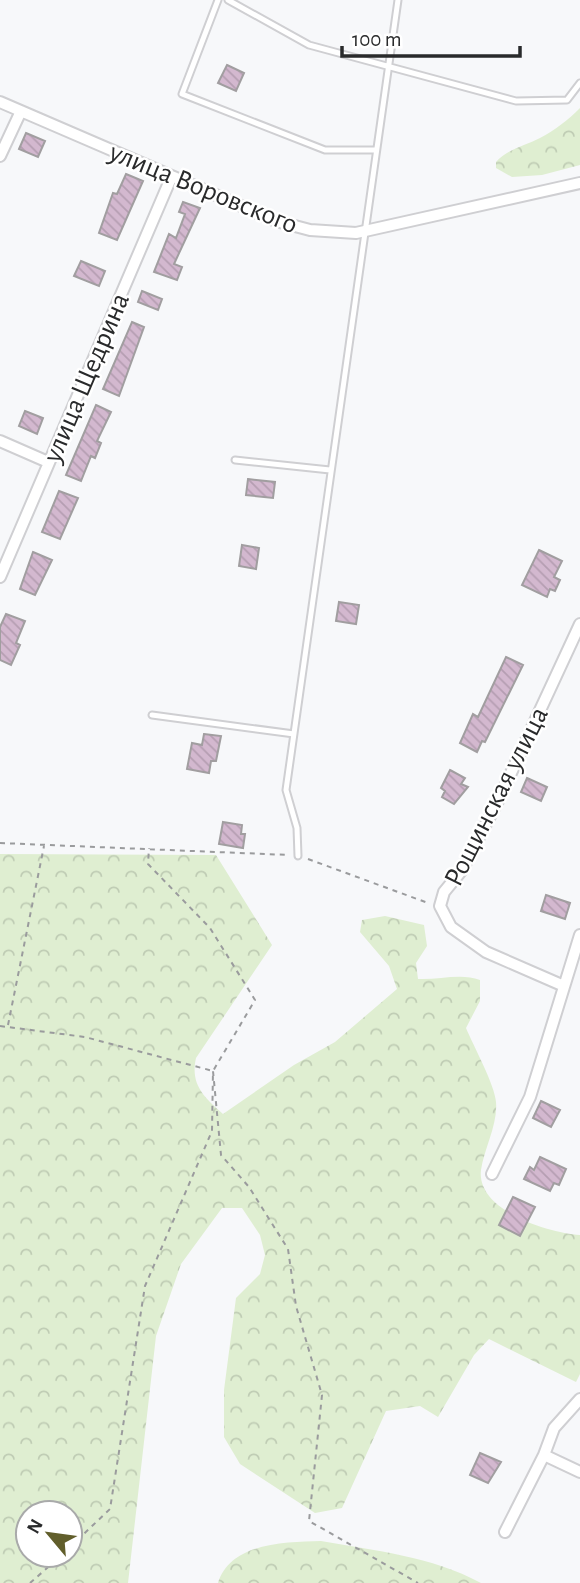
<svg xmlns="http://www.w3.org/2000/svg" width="580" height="1583" font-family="'Alegreya Sans',sans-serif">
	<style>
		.forest { fill: url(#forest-crowns); fill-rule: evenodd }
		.building { fill: url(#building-back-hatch); stroke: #a19ea0; stroke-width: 2 }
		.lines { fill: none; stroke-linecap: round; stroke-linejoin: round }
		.lane-casing { stroke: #cfcfd2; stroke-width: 9 }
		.street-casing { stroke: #cfcfd2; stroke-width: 14 }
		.path { stroke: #9a9b9d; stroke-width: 2; stroke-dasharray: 5 5; stroke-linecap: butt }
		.lane { stroke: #fff; stroke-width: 5 }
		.street { stroke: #fff; stroke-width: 10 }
		.labels { text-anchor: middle; stroke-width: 5; stroke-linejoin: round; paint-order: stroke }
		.street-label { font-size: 28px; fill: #292a2b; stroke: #fff }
	</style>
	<defs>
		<pattern id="forest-crowns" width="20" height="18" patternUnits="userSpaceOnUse" patternTransform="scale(1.75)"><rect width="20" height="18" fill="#dfeed1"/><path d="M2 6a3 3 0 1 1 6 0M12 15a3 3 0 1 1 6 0" fill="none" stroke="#bfccb4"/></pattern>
		<pattern id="building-back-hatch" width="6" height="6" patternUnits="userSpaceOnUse" patternTransform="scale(1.75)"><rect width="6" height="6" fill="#d3b8cf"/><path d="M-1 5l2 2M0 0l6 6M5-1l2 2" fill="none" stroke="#b59eb2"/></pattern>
	</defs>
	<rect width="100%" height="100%" fill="#f7f8fa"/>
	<path class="forest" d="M 580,108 L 580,165 L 542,175 L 512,177 L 496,168 L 496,162 C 507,149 525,146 540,138 C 555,130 568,120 580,108 Z
		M 0,854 L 216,855 L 272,945 L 196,1058 C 190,1085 204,1097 223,1114 L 294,1065 L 335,1042 L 397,989 L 389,966 L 360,932 L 362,920 L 385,916 L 424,925 L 427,946 L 416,963 L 418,979 C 439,980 461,973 480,980 L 480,1001 L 466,1028 C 473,1045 495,1085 496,1102 C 498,1124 484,1149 481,1170 C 476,1211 550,1233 580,1235 L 580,1374 L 576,1382 L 489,1339 L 474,1355 L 438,1417 L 420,1406 L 386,1411 L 342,1508 L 315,1513 L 240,1464 L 224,1437 L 224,1390 L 236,1298 L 260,1274 L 265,1255 L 260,1235 L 242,1208 L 222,1208 L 181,1264 L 156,1336 L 128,1583 L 0,1583 ZM 28,1513 L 70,1513 L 70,1555 L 28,1555 Z
		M 321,1541 C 376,1551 431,1556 481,1583 L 218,1583 C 231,1542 286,1542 321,1541 Z"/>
	<path class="building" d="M 227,65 L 244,73 L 236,91 L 218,83 Z
		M 26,133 L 45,141 L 38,157 L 19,149 Z
		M 126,174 L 143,181 L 117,240 L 99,233 L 113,193 L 117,194 Z
		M 183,202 L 200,208 L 174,264 L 182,267 L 177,280 L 154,272 L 169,234 L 176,238 L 185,214 L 179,212 Z
		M 81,261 L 105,271 L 99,286 L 74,276 Z
		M 142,291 L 162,299 L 158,310 L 138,302 Z
		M 132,322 L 144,327 L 119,396 L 103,389 Z
		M 96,405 L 111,412 L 97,441 L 101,443 L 95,458 L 91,456 L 81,481 L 66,475 Z
		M 25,411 L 43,418 L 37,434 L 19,426 Z
		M 248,479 L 275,482 L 273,498 L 246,495 Z
		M 59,491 L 78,498 L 60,539 L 42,532 Z
		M 242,545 L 259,548 L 256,569 L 239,566 Z
		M 539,550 L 562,561 L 554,577 L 560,580 L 555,591 L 550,589 L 547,597 L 522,585 Z
		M 33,552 L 52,560 L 35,595 L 20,589 Z
		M 339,602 L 359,605 L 356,624 L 336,621 Z
		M 6,614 L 25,621 L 16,643 L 20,645 L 11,665 L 0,660 L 0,627 Z
		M 506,657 L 523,665 L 485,742 L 482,741 L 477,752 L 460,743 L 473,714 L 478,717 Z
		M 204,734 L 221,736 L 216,761 L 211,761 L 209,773 L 187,769 L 192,743 L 202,745 Z
		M 450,770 L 465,778 L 461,784 L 468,787 L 454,804 L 442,797 L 445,791 L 441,788 Z
		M 527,778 L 547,787 L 541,801 L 521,792 Z
		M 223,822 L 242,825 L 241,834 L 245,834 L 243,848 L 219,844 Z
		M 546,895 L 570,903 L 565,919 L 541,911 Z
		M 541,1101 L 560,1110 L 551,1127 L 533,1118 Z
		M 540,1157 L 566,1169 L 559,1185 L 554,1183 L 550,1191 L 524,1179 L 530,1167 L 534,1170 Z
		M 513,1197 L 535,1207 L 520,1236 L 499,1225 Z
		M 480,1453 L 501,1462 L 488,1483 L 470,1475 Z"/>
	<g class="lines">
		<defs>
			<path id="lane" d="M 218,0 L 182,94 L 325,150 L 375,150
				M 228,0 L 309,45 L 516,101 L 567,100 L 580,83
				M 235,460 L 330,470
				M 152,715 L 294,734
				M 298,856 L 297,828 L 286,790 L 398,0"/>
			<path id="street" d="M 0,102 L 276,221 L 310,230 L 356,233 L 580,183
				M 0,156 L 21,111
				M 0,441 L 48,462
				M 0,577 L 171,178
				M 564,986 L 486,952 L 451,927 L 440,906 L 444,892 L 462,870 L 498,801 L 580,624
				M 492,1174 L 530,1097 L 580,935
				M 544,1455 L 554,1428 L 580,1399
				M 505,1532 L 544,1455 L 580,1472"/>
		</defs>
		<use href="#lane" class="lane-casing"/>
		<use href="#street" class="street-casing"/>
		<path class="path" d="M 0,843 L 289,855
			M 308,859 L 428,903
			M 8,1025 L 44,846
			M 0,1026 L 85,1037 L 213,1071 L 255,1000 L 210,928 L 148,864 L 149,848
			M 70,1547 L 110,1509 L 145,1286 L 212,1131 L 213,1071 L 221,1155 L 249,1187 L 288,1249 L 296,1306 L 322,1395 L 309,1521 L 418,1583
			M 30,1583 L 62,1555"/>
		<use href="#lane" class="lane"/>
		<use href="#street" class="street"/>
	</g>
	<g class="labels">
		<g class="street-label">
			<text transform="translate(204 187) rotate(22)" y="10">улица Воровского</text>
			<text transform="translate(85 377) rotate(-67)" y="10">улица Щедрина</text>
			<text transform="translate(495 796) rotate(-63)" y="10">Рощинская улица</text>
		</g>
	</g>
	<g transform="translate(49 1534) rotate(299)"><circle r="33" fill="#ffffff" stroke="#a9aaaa" stroke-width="2"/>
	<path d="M0-5L12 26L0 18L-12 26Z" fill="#615e2b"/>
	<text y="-10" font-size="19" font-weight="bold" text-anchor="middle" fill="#292a2b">N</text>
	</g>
	<path d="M342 46v10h178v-10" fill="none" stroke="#292a2b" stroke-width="3.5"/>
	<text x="352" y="46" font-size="21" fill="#292a2b" stroke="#ffffff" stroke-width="5" paint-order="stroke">100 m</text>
</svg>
